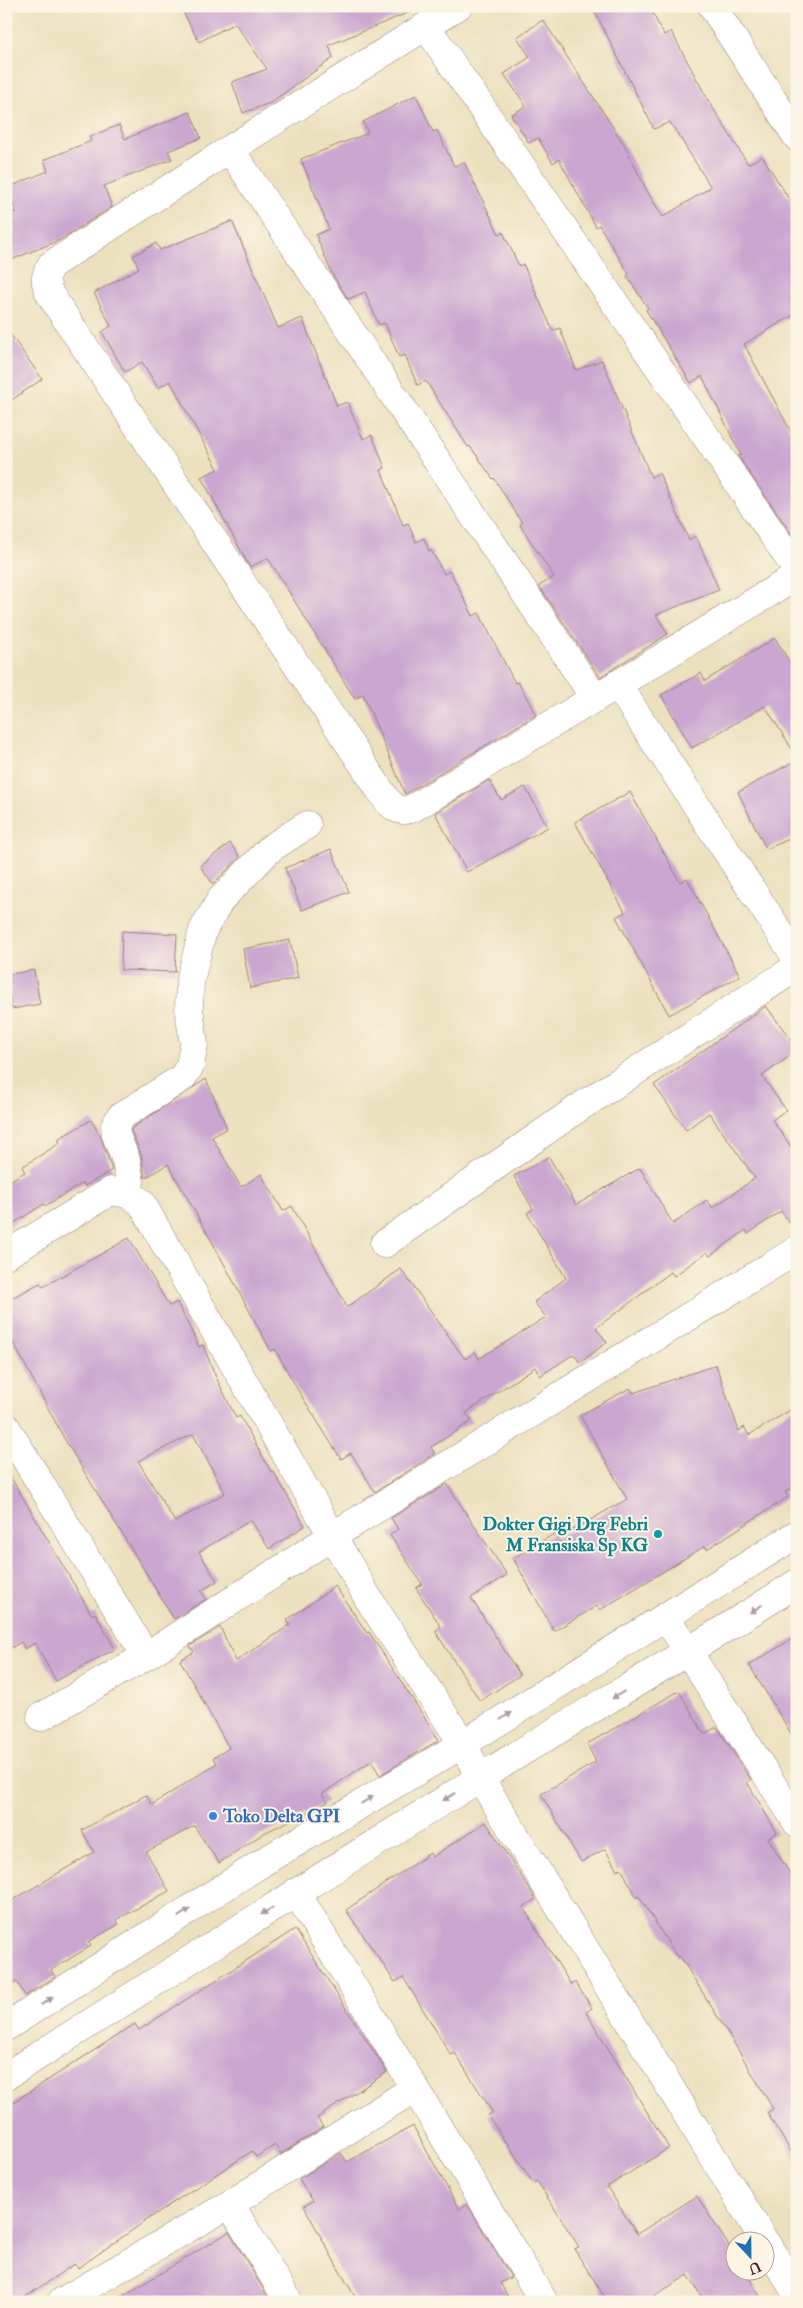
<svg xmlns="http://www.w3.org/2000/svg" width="803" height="2308" font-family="'IM FELL Double Pica',serif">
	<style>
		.building { fill: #caa6d0; fill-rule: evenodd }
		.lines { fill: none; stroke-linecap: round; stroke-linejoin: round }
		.street-casing { stroke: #9b8075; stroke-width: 29 }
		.street { stroke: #fff; stroke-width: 28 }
		.oneway { fill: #ae9aa0 }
		.culture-dot { fill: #0f9aa8; stroke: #fcf5e5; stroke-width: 2 }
		.shop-dot { fill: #3f7fe0; stroke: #fcf5e5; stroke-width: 2 }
		.labels { text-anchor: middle; stroke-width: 4; stroke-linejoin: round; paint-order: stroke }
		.culture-label { font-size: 18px; font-weight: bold; fill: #0d838f; stroke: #fcf5e5; text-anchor: end }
		.shop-label { font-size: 18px; font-weight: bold; fill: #366cbe; stroke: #fcf5e5; text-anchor: start }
	</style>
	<rect width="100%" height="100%" fill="#fcf5e5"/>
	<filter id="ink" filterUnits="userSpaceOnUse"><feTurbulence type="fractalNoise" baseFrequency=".02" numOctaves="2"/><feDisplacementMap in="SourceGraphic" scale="10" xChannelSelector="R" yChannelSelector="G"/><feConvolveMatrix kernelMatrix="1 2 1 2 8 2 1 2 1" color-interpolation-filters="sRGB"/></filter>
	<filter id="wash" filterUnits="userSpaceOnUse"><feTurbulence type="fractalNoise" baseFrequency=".0096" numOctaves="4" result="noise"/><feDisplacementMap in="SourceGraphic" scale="20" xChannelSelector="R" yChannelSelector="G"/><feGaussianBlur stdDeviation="1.12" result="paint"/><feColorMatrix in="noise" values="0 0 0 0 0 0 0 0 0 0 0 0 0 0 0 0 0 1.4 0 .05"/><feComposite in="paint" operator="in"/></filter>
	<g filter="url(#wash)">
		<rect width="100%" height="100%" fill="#ece1bf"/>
		<g id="blocks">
			<path class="building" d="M 180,6 L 422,6 L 422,7 L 329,45 L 333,58 L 270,103 L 243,113 L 232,82 L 267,69 L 235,23 L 199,42 Z
				M 592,6 L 649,6 L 664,35 L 671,31 L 708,100 L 748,164 L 762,156 L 797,212 L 797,313 L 744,344 L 797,443 L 797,542 L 738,456 L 741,455 L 702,376 L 691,383 L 646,310 L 648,308 L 627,276 L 629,274 L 599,225 L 596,227 L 559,159 L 553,163 L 538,138 L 529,143 L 511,115 L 526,106 L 504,74 L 530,57 L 517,37 L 543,20 L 624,144 L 647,191 L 663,217 L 711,187 L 670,122 L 654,129 Z
				M 416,95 L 433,132 L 437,130 L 454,166 L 464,162 L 499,234 L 503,232 L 519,266 L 523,264 L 553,331 L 560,328 L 576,370 L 602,360 L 651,477 L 659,473 L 689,540 L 696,536 L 719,590 L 656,615 L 668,634 L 600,677 L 539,586 L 554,577 L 520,525 L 522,523 L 494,478 L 493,479 L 470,446 L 468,447 L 426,381 L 417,385 L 405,355 L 399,357 L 385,323 L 379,325 L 365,292 L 348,299 L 332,274 L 316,235 L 329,229 L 301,159 L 368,133 L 363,122 Z
				M 190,112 L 201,138 L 168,151 L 172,159 L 104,186 L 112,207 L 60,240 L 6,262 L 6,216 L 16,212 L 7,188 L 48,171 L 44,160 L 91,141 L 89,137 L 119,125 L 125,139 Z
				M 232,221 L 278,328 L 302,318 L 337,406 L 347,402 L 363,439 L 372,435 L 385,468 L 381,470 L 403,525 L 408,523 L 416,542 L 424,538 L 429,551 L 431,550 L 444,574 L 450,571 L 473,616 L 479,613 L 515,683 L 518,682 L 536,715 L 405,794 L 363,694 L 355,699 L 268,558 L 250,567 L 247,562 L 201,477 L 218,469 L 170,381 L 158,388 L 142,362 L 125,372 L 102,332 L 111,326 L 94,293 L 139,268 L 133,256 L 156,243 L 160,250 Z
				M 6,328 L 42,379 L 6,404 Z
				M 775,638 L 797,674 L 797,757 L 765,706 L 692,748 L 661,695 L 701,673 L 705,681 Z
				M 797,760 L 797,836 L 766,849 L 738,792 Z
				M 489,780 L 501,800 L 525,787 L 548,827 L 467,872 L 435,813 Z
				M 630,792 L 680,882 L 687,878 L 740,976 L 669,1015 L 616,917 L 625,912 L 575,822 Z
				M 230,843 L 240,857 L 213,884 L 200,866 Z
				M 331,849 L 349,892 L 302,910 L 285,868 Z
				M 122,931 L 177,934 L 175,972 L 121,970 Z
				M 290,940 L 298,978 L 250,988 L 243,949 Z
				M 34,970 L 40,1004 L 12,1009 L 6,975 Z
				M 766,1006 L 797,1048 L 797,1051 L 762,1076 L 786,1110 L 772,1120 L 797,1155 L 797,1233 L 781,1211 L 748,1234 L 746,1230 L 710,1256 L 707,1252 L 674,1276 L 671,1272 L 596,1328 L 607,1342 L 580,1363 L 574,1354 L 540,1376 L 535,1367 L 466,1413 L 472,1421 L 431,1447 L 435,1454 L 375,1492 L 351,1453 L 341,1459 L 296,1387 L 275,1349 L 271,1351 L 215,1247 L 168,1164 L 145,1178 L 141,1154 L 131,1131 L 132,1128 L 206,1079 L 227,1128 L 212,1137 L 241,1187 L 261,1174 L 283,1211 L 292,1206 L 347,1307 L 401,1269 L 465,1359 L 475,1352 L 479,1359 L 546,1317 L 534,1302 L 566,1278 L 527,1213 L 533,1209 L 514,1176 L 549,1157 L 576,1205 L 640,1168 L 673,1224 L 707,1200 L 713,1208 L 755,1178 L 709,1113 L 686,1130 L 654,1085 Z
				M 91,1120 L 100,1135 L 112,1170 L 85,1186 L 83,1183 L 45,1206 L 44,1204 L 6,1228 L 6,1183 L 25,1172 L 22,1167 L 60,1143 L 58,1139 Z
				M 129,1238 L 169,1306 L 177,1302 L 199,1347 L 203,1345 L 215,1375 L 236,1418 L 240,1416 L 271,1472 L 273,1471 L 305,1526 L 269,1549 L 251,1520 L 199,1552 L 217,1581 L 201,1591 L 206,1599 L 174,1619 L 65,1440 L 6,1329 L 6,1301 L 40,1283 L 43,1287 ZM 193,1434 L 225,1493 L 175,1522 L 138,1461 Z
				M 716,1365 L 739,1431 L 744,1427 L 749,1435 L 797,1406 L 797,1485 L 785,1492 L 788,1497 L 707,1549 L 705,1546 L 600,1610 L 597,1606 L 554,1631 L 513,1558 L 554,1534 L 557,1539 L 627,1499 L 580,1415 L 630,1388 L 633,1393 Z
				M 6,1469 L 92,1615 L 95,1613 L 115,1649 L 56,1681 L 35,1643 L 25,1649 L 21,1642 L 6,1651 Z
				M 447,1484 L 507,1575 L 471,1598 L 520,1675 L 480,1701 L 435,1631 L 441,1627 L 416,1588 L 422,1584 L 390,1535 L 398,1529 L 391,1518 Z
				M 335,1586 L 367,1633 L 369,1632 L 439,1740 L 380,1775 L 371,1761 L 322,1794 L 328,1802 L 264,1833 L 219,1863 L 194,1826 L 146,1852 L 169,1891 L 116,1920 L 119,1924 L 88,1942 L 91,1946 L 51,1970 L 55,1977 L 25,1996 L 17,1982 L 6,1988 L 6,1904 L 94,1852 L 82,1830 L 146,1795 L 152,1805 L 217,1763 L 213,1758 L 229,1748 L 180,1660 L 194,1652 L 190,1646 L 220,1627 L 236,1661 L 290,1625 L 287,1620 Z
				M 797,1636 L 797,1743 L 749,1665 Z
				M 679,1691 L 704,1734 L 717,1727 L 751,1780 L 747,1782 L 777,1833 L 768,1838 L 797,1885 L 797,2161 L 767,2113 L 773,2109 L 742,2056 L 680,1956 L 677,1957 L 639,1896 L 637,1898 L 621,1868 L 617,1870 L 605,1849 L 581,1862 L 541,1794 L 596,1762 L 587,1744 Z
				M 486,1822 L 536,1899 L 523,1907 L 571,1985 L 575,1982 L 592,2008 L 586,2012 L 669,2148 L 607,2187 L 637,2234 L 697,2196 L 736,2257 L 736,2270 L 744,2270 L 764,2302 L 705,2302 L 688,2275 L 644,2302 L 608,2302 L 574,2249 L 579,2247 L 537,2181 L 533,2183 L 506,2141 L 505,2142 L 488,2115 L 493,2113 L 455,2053 L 451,2055 L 403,1977 L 395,1982 L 346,1910 L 430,1853 L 432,1857 Z
				M 295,1929 L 387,2072 L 317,2118 L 323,2127 L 281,2154 L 275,2145 L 256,2157 L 252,2151 L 157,2213 L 78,2268 L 74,2264 L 18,2302 L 6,2302 L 6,2107 L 135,2024 L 139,2030 Z
				M 413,2126 L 459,2209 L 467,2204 L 511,2277 L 500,2283 L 511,2302 L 358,2302 L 338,2268 L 304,2206 L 313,2201 L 299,2179 L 341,2153 L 347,2162 Z
				M 229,2232 L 271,2302 L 113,2302 Z"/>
		</g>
	</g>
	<g filter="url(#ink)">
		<use href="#blocks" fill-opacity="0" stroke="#9b8075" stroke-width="1"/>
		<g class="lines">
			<defs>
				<path id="street" d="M 458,6 L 230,149 L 51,265 C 43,278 45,284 51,296 L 386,799 C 394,809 401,813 413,808 L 797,576
					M 712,6 L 797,137
					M 426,26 L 797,570
					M 230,149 L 594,697
					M 617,684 L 797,959
					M 128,1194 L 130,1182 L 126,1160 L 116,1135 L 115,1126 L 120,1117 L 182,1078 L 190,1066 L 194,1044 L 189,1009 L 190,981 L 203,930 L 221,899 L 271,848 L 307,825
					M 384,1244 L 580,1107 L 797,967
					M 6,1255 L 111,1191 L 128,1194 L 141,1202 L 368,1598 L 463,1744 L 480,1778 L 764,2240
					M 6,1427 L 146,1656
					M 666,1617 L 797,1823
					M 41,1717 L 146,1656 L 334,1535 L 797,1250
					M 296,1892 L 544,2302
					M 6,2027 L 268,1859 L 463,1744 L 797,1534
					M 6,2076 C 163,1977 320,1877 478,1779 C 584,1713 692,1651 797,1583
					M 230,2204 L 289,2302
					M 766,2243 L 797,2294
					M 61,2302 L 230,2204 L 415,2088"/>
			</defs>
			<use href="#street" class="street-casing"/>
			<use href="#street" class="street"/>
		</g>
		<defs><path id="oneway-solid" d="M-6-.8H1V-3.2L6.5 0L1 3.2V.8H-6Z" transform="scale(1.25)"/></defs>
		<g class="oneway">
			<use href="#oneway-solid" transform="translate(756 1609) rotate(147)"/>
			<use href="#oneway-solid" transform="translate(618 1695) rotate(149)"/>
			<use href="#oneway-solid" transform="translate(506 1716) rotate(-32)"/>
			<use href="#oneway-solid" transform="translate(449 1797) rotate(148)"/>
			<use href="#oneway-solid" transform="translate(367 1800) rotate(-31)"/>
			<use href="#oneway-solid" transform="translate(267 1911) rotate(148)"/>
			<use href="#oneway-solid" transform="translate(184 1913) rotate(-33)"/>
			<use href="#oneway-solid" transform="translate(47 2001) rotate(-33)"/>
		</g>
	</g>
	<circle class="culture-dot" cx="658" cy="1534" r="5"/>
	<circle class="shop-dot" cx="213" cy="1816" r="5"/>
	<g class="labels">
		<g class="culture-label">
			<text x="648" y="1530">Dokter Gigi Drg Febri<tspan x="648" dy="21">M Fransiska Sp KG</tspan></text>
		</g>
		<g class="shop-label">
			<text x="223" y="1822">Toko Delta GPI</text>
		</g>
	</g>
	<rect width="803" height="2308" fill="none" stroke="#fcf5e5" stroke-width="25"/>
	<g transform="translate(750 2256) rotate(158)"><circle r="24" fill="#fcf5e5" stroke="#b59f9b"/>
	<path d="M0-4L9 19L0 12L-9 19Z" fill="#1f6fb2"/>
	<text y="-8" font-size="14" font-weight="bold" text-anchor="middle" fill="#4a1f2b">U</text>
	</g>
</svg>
